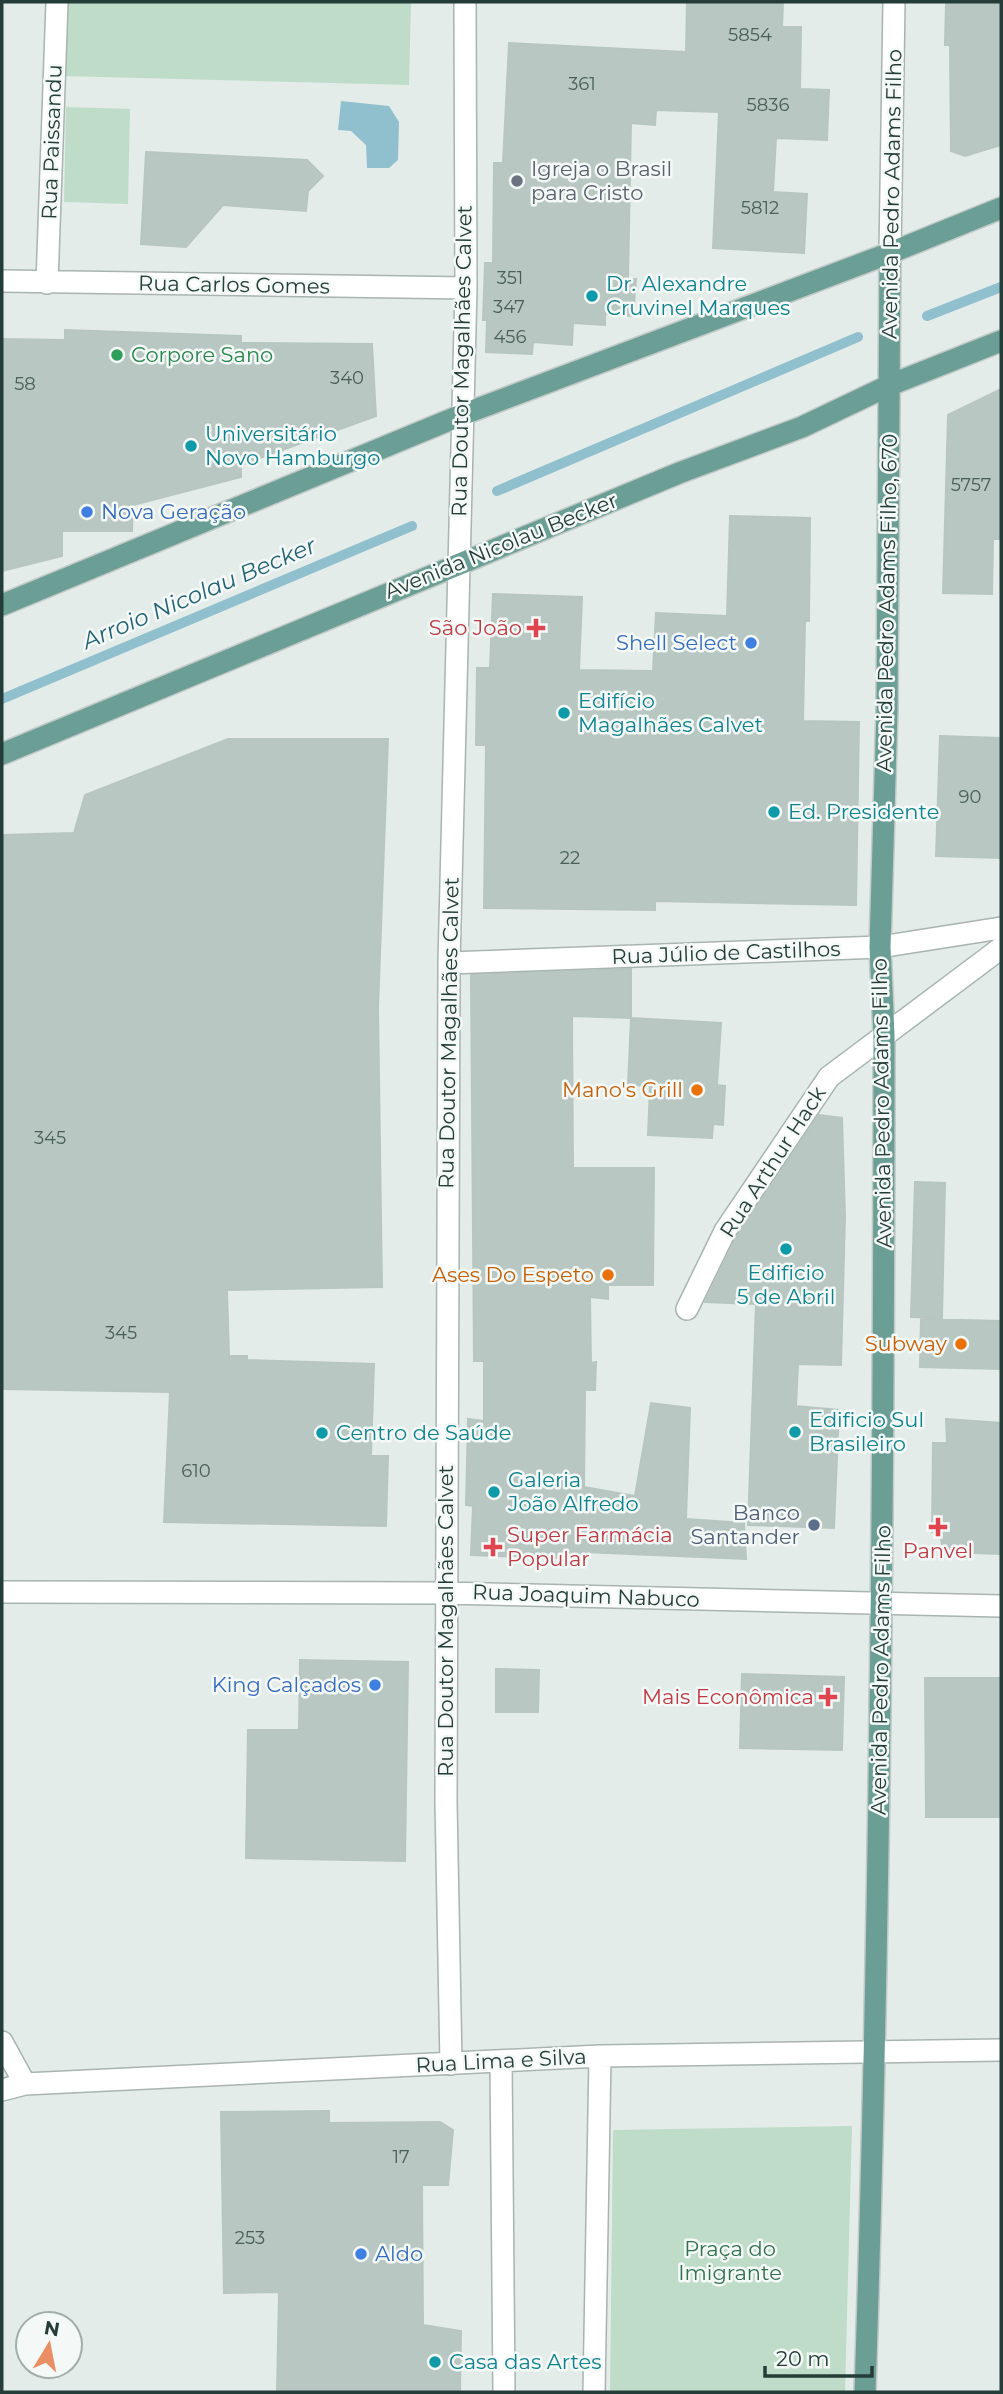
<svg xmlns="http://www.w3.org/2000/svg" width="1003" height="2394" font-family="Montserrat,sans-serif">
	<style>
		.green { fill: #bedcc8 }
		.water { fill: #90c0ce }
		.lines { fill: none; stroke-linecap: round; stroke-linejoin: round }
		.stream { stroke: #90c0ce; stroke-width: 10 }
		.building { fill: #b9c7c2; stroke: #b7c6c0; stroke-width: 2 }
		.minor-casing { stroke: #a7b4b0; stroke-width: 24 }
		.major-casing { stroke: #c2c9c7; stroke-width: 24 }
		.minor { stroke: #fff; stroke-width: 21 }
		.major { stroke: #6b9f95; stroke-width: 21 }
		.worship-dot { fill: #6b7280; stroke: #f4f9f7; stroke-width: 2.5 }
		.culture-dot { fill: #0f9aa8; stroke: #f4f9f7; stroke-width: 2.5 }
		.leisure-dot { fill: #2e9e5b; stroke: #f4f9f7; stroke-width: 2.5 }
		.shop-dot { fill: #3f7fe0; stroke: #f4f9f7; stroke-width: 2.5 }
		.health-dot { fill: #e0444e; stroke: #f4f9f7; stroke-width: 2.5 }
		.food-dot { fill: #e8710a; stroke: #f4f9f7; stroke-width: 2.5 }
		.service-dot { fill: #5c6f8a; stroke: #f4f9f7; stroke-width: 2.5 }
		.labels { text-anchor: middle; stroke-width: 5; stroke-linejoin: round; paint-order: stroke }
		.number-label { font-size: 18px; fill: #49605a }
		.street-label { font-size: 21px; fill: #243d38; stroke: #f4f9f7 }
		.worship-label { font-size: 21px; fill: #5b616d; stroke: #f4f9f7; text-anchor: start }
		.culture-label { font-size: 21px; fill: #0d838f; stroke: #f4f9f7; text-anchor: start }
		.leisure-label { font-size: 21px; fill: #27864d; stroke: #f4f9f7; text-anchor: start }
		.shop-label { font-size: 21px; fill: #366cbe; stroke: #f4f9f7; text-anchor: start }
		.health-label { font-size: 21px; fill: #be3a42; stroke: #f4f9f7; text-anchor: end }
		.food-label { font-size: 21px; fill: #c56008; stroke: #f4f9f7; text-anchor: end }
		.service-label { font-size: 21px; fill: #4e5e75; stroke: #f4f9f7; text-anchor: end }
		.park-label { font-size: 21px; fill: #31714e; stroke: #f4f9f7 }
		.water-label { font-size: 23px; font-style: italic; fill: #226275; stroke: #f4f9f7 }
	</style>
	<rect width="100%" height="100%" fill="#e4ece9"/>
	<path class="green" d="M 63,2 L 411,2 L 409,85 L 61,76 Z
		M 66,107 L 130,109 L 128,204 L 64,202 Z
		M 852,2126 L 845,2392 L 610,2392 L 613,2130 Z"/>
	<path class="water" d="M 341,101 L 389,106 L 399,122 L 398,160 L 389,168 L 367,168 L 366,145 L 351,131 L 338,130 Z"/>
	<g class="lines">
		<path class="stream" d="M 927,316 L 1001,287
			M 497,491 L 858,337
			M 2,699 L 412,526"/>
	</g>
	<path class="building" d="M 687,2 L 783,2 L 782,27 L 801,27 L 800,89 L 829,90 L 827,140 L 776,138 L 773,192 L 807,194 L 804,253 L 713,248 L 719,112 L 656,110 L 655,125 L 631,123 L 628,279 L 636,279 L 633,316 L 605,314 L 605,325 L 573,323 L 572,345 L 533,342 L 532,354 L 486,352 L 487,320 L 483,320 L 485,263 L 493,263 L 494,163 L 503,163 L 509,43 L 686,52 Z
		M 946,2 L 1001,2 L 1001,145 L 965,156 L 951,151 L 950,45 L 945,45 Z
		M 146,152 L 307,160 L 323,176 L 308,191 L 306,211 L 223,205 L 186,247 L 141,244 Z
		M 65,330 L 241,336 L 241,343 L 372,344 L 376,416 L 241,465 L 241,477 L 133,505 L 132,531 L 62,531 L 62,556 L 2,571 L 2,339 L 65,340 Z
		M 1001,389 L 1001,539 L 993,539 L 992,594 L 943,593 L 948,415 Z
		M 730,516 L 810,518 L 809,621 L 805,621 L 803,721 L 859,722 L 856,905 L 655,901 L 655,910 L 484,908 L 486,745 L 476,745 L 477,668 L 490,668 L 493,594 L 582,597 L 579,670 L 653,671 L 656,613 L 727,616 Z
		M 940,736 L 1001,738 L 1001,858 L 936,856 Z
		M 228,739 L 388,739 L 378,1008 L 382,1287 L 227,1290 L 229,1356 L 247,1356 L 247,1360 L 374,1364 L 371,1456 L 388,1456 L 386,1526 L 164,1522 L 170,1392 L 2,1389 L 2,835 L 74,833 L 85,795 Z
		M 631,969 L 631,1018 L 572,1016 L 573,1168 L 654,1168 L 653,1285 L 608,1285 L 608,1299 L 590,1297 L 591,1363 L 596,1362 L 595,1390 L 585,1390 L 584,1487 L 635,1496 L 651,1403 L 690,1408 L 686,1519 L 744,1523 L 746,1559 L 583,1552 L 583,1559 L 471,1555 L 473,1506 L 466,1505 L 468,1419 L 484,1421 L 484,1361 L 474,1361 L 471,975 Z
		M 631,1018 L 721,1023 L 717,1085 L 725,1086 L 723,1125 L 713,1124 L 712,1138 L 648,1135 L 650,1086 L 628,1085 Z
		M 819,1115 L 842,1118 L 845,1216 L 841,1365 L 798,1364 L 796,1406 L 839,1410 L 834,1528 L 748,1525 L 756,1304 L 705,1302 L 736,1238 Z
		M 915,1182 L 945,1183 L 942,1318 L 911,1317 Z
		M 921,1319 L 1001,1321 L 1001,1369 L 920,1367 Z
		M 946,1419 L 1001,1423 L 1001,1554 L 943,1552 L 940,1531 L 932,1532 L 933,1443 L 947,1443 Z
		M 300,1660 L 408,1662 L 405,1861 L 246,1858 L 248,1730 L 299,1730 Z
		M 496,1669 L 539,1670 L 538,1712 L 496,1712 Z
		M 742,1674 L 844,1677 L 842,1750 L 740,1748 Z
		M 925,1678 L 1001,1678 L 1001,1817 L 926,1817 Z
		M 329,2111 L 329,2123 L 440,2122 L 453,2130 L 448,2185 L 422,2185 L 423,2325 L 461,2331 L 460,2392 L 277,2392 L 279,2292 L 224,2293 L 221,2112 Z"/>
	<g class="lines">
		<defs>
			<path id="minor" d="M 890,253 L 894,2
				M 2,281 L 466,288
				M 47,283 L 57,2
				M 449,963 L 880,947 L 1001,928
				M 687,1309 L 725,1231 L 829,1077 L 1001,948
				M 2,1592 L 445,1593 L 1001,1606
				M 2,2042 L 25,2084
				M 501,2062 L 504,2392
				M 451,2064 L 446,1802 L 449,963 L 466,288 L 465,2
				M 2,2090 L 25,2084 L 600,2056 L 1001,2050
				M 594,2392 L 600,2056"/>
			<path id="major" d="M 2,605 L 464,414 L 890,253 L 1001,208
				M 2,754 L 679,473 L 802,427 L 890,385 L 1001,341
				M 865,2392 C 880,1940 884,1488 884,1035 L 880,947 L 887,710 L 890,253"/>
		</defs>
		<use href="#minor" class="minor-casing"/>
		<use href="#major" class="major-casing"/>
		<use href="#minor" class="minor"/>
		<use href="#major" class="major"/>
	</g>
	<circle class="worship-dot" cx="517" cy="181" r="7"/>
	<g class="culture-dot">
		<circle cx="592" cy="296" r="7"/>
		<circle cx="191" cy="446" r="7"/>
		<circle cx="564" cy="713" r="7"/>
		<circle cx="774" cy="812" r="7"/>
		<circle cx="786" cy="1249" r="7"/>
		<circle cx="795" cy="1432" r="7"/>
		<circle cx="322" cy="1433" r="7"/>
		<circle cx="494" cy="1492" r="7"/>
		<circle cx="435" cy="2362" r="7"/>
	</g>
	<circle class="leisure-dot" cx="117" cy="355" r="7"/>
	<g class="shop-dot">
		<circle cx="87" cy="512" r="7"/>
		<circle cx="751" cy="643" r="7"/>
		<circle cx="375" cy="1685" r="7"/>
		<circle cx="361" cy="2254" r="7"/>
	</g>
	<g class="health-dot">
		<path d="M532.5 617.5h7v7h7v7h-7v7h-7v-7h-7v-7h7z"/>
		<path d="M934.5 1516.5h7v7h7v7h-7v7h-7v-7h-7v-7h7z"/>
		<path d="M489.5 1536.5h7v7h7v7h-7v7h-7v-7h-7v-7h7z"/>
		<path d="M824.5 1686.5h7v7h7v7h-7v7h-7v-7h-7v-7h7z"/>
	</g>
	<g class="food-dot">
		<circle cx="697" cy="1090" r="7"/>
		<circle cx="608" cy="1275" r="7"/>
		<circle cx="961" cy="1344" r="7"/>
	</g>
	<circle class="service-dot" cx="814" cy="1525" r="7"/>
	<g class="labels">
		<g class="number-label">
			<text x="750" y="41">5854</text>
			<text x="582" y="90">361</text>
			<text x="768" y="111">5836</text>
			<text x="760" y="214">5812</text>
			<text x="510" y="284">351</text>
			<text x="509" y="313">347</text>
			<text x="510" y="343">456</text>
			<text x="347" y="384">340</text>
			<text x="25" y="390">58</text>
			<text x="971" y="491">5757</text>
			<text x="970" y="803">90</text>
			<text x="570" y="864">22</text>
			<text x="50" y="1144">345</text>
			<text x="121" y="1339">345</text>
			<text x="196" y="1477">610</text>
			<text x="401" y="2163">17</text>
			<text x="250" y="2244">253</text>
		</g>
		<g class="street-label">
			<text transform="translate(52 142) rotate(-88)" y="7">Rua Paissandu</text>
			<text transform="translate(892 194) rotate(-89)" y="7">Avenida Pedro Adams Filho</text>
			<text transform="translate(234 285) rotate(1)" y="7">Rua Carlos Gomes</text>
			<text transform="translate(462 361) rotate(-89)" y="7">Rua Doutor Magalhães Calvet</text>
			<text transform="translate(501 546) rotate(-22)" y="7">Avenida Nicolau Becker</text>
			<text transform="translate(887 603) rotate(-89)" y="7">Avenida Pedro Adams Filho, 670</text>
			<text transform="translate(726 953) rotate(-2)" y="7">Rua Júlio de Castilhos</text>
			<text transform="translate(449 1033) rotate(-89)" y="7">Rua Doutor Magalhães Calvet</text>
			<text transform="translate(882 1103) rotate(-91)" y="7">Avenida Pedro Adams Filho</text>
			<text transform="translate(773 1162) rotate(-57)" y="7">Rua Arthur Hack</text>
			<text transform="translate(586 1596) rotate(2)" y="7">Rua Joaquim Nabuco</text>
			<text transform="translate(446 1621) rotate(-90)" y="7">Rua Doutor Magalhães Calvet</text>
			<text transform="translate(881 1670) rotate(-89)" y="7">Avenida Pedro Adams Filho</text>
			<text transform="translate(501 2061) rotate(-3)" y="7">Rua Lima e Silva</text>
		</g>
		<g class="worship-label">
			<text x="531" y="176">Igreja o Brasil<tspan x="531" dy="24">para Cristo</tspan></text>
		</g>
		<g class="culture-label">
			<text x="606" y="291">Dr. Alexandre<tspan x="606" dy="24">Cruvinel Marques</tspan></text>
			<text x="205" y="441">Universitário<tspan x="205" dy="24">Novo Hamburgo</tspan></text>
			<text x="578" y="708">Edifício<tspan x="578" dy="24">Magalhães Calvet</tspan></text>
			<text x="788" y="819">Ed. Presidente</text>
			<text x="786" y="1280" text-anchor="middle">Edificio<tspan x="786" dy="24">5 de Abril</tspan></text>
			<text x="809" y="1427">Edificio Sul<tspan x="809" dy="24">Brasileiro</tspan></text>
			<text x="336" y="1440">Centro de Saúde</text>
			<text x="508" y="1487">Galeria<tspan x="508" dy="24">João Alfredo</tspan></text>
			<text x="449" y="2369">Casa das Artes</text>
		</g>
		<g class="leisure-label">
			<text x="131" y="362">Corpore Sano</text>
		</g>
		<g class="shop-label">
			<text x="101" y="519">Nova Geração</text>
			<text x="737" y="650" text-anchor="end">Shell Select</text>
			<text x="361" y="1692" text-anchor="end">King Calçados</text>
			<text x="375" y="2261">Aldo</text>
		</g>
		<g class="health-label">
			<text x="522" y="635">São João</text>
			<text x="507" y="1542" text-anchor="start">Super Farmácia<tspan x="507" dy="24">Popular</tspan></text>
			<text x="938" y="1558" text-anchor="middle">Panvel</text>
			<text x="814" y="1704">Mais Econômica</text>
		</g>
		<g class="food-label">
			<text x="683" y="1097">Mano's Grill</text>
			<text x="594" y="1282">Ases Do Espeto</text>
			<text x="947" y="1351">Subway</text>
		</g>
		<g class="service-label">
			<text x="800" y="1520">Banco<tspan x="800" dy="24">Santander</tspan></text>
		</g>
		<g class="park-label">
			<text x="730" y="2256">Praça do<tspan x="730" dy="24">Imigrante</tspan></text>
		</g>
		<g class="water-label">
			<text transform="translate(199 593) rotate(-23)" y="8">Arroio Nicolau Becker</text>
		</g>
	</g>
	<rect width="1003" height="2394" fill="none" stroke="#243d38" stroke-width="7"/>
	<g transform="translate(49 2345) rotate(10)"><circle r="33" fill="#f4f9f7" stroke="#a1aeab" stroke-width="2"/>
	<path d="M0-5L12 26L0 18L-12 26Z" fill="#e98e65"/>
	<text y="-10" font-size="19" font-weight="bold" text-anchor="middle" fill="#243d38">N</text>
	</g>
	<path d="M765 2366v10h107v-10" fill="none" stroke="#243d38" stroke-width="3.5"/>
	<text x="776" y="2366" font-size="21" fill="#243d38" stroke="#f4f9f7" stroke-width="5" paint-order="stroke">20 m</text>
</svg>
